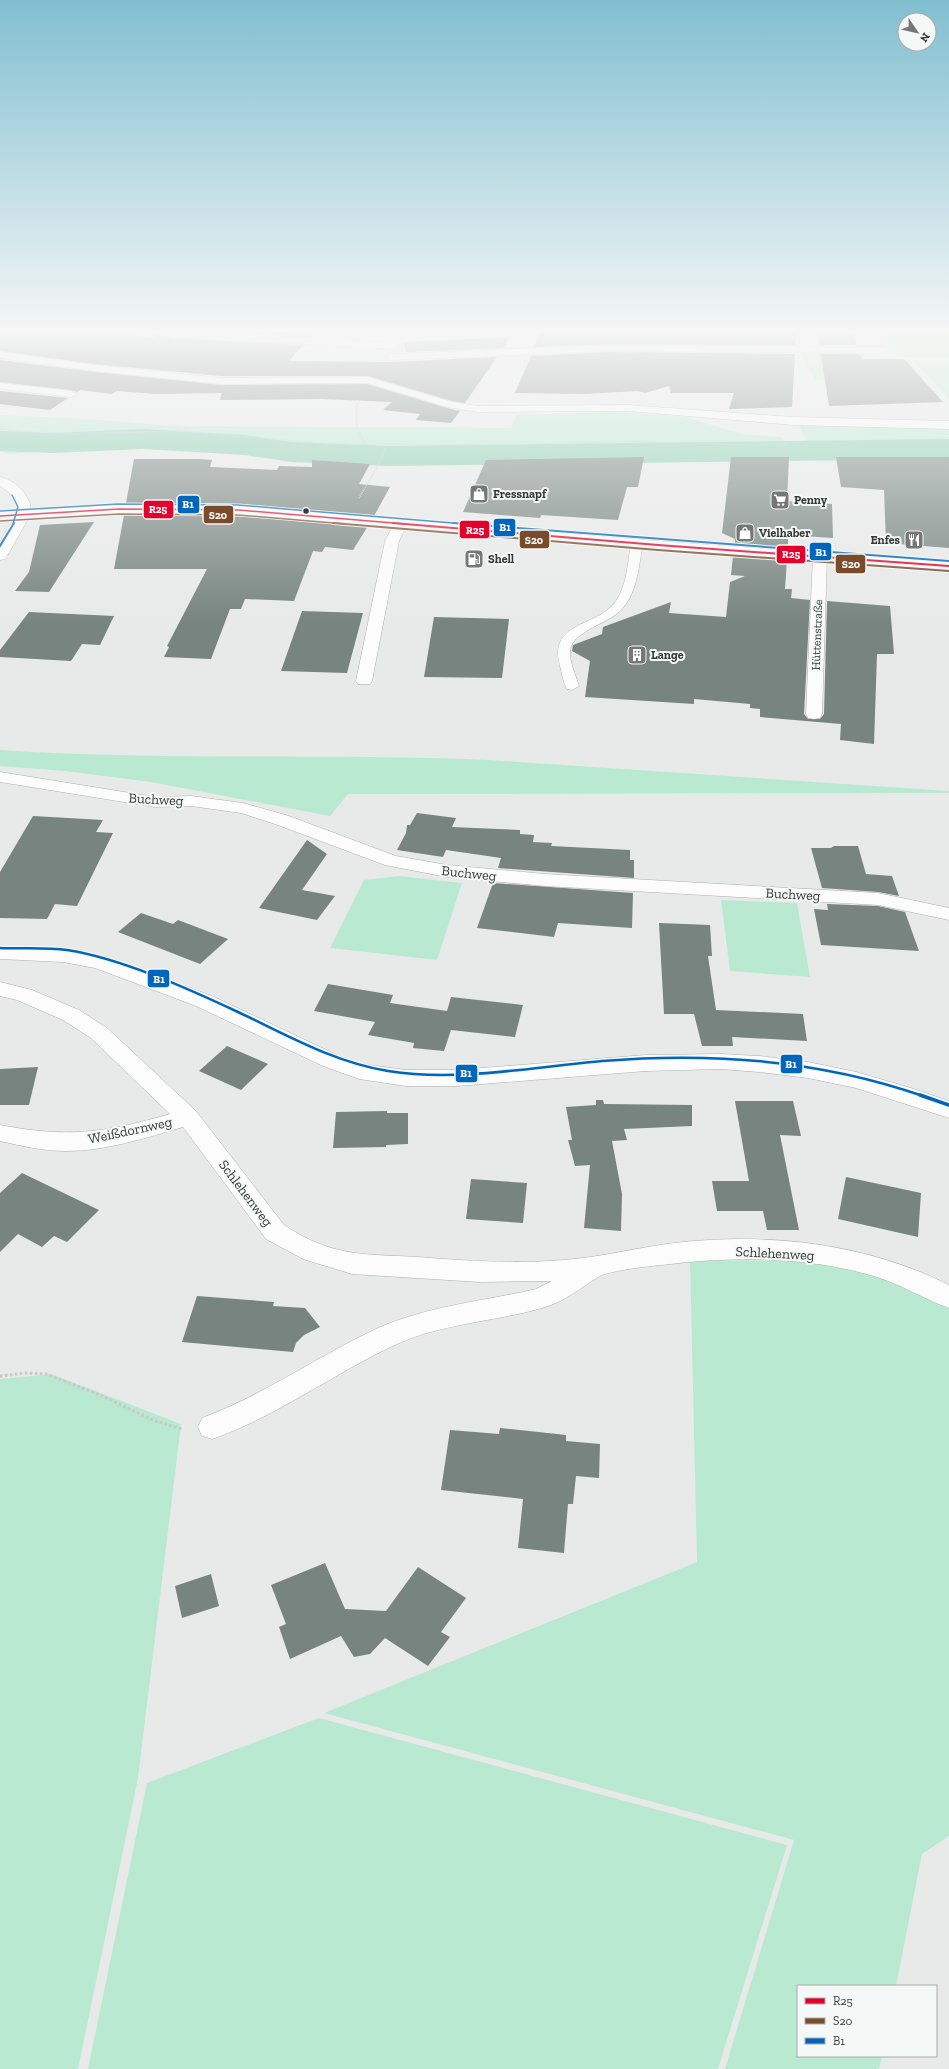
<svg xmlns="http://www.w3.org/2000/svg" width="949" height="2069" font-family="'Zilla Slab',serif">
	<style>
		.green { fill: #bae9d2 }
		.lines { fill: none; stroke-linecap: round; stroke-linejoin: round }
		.river { fill: #87cfaf; fill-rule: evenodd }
		.building { fill: #77847f }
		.lane-casing { stroke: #acaeac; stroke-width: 1 }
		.street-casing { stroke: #acaeac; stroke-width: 1 }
		.secondary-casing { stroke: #acaeac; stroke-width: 1 }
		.path-far1 { stroke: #c7c8c7; stroke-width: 1.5; stroke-dasharray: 1 1; stroke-linecap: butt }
		.path { stroke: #c7c8c7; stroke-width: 3; stroke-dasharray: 2.5 2.5; stroke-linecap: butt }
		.lane { fill: #fcfcfc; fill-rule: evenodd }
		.street { fill: #fcfcfc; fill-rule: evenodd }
		.secondary { fill: #fcfcfc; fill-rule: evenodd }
		.bus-1-far1-casing { stroke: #f4f8f6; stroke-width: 3 }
		.bus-1-casing { stroke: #f4f8f6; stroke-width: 4 }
		.bus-2-far1-casing { stroke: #f4f8f6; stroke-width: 3 }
		.bus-2-casing { stroke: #f4f8f6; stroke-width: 4 }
		.bus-3-far3-casing { stroke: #f4f8f6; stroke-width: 3 }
		.bus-3-far2-casing { stroke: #f4f8f6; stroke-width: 4 }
		.bus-3-far1-casing { stroke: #f4f8f6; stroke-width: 5 }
		.bus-3-casing { stroke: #f4f8f6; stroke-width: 6 }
		.bus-1-far1 { stroke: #e4002b; stroke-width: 1.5 }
		.bus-1 { stroke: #e4002b; stroke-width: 2 }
		.bus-2-far1 { stroke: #7a4b2a; stroke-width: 1.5 }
		.bus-2 { stroke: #7a4b2a; stroke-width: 2 }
		.bus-3-far3 { stroke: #0065bd; stroke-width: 1.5 }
		.bus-3-far2 { stroke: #0065bd; stroke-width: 2 }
		.bus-3-far1 { stroke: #0065bd; stroke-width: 2.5 }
		.bus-3 { stroke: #0065bd; stroke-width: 3.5 }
		.bus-dot { fill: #383a39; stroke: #f4f8f6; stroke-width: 1.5 }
		.labels { text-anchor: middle; stroke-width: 4; stroke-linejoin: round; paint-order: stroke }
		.far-poi-label { font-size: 12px; font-weight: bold; fill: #383a39; stroke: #f4f8f6; text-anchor: start }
		.far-street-label { font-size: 12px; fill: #383a39; stroke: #f4f8f6 }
		.street-label { font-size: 14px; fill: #383a39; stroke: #f4f8f6 }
		.line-badge { stroke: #f4f8f6; stroke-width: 1.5 }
		.badge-label { font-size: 11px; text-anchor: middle; font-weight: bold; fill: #fff }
	</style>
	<rect width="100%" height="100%" fill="#e8eae9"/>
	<path class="green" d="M 881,333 L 949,333 L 949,357 L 898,357 Z
		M 801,353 L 859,354 L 876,381 L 815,380 Z
		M 949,360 L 949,399 L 914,361 Z
		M 614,412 L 686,417 L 741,434 L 781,437 L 789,447 L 461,456 L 286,457 L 174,446 L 96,448 L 8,454 L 0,451 L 0,415 L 98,420 L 172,426 L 511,428 L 516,415 Z
		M 798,424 L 949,428 L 949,455 L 813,453 Z
		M 0,750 C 163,761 326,753 489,760 L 949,791 L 949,793 L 348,794 L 330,816 L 151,782 L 65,771 L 0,766 Z
		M 399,876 L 462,883 L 437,960 L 330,948 L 364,880 Z
		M 721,900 L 797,903 L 810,977 L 730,971 Z
		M 690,1260 L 827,1261 L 919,1291 L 949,1308 L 949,1836 L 922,1854 L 896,1986 L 798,1986 L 798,2056 L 882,2056 L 879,2069 L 725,2069 L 794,1840 L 324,1713 L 697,1562 Z
		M 51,1374 L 181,1424 L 138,1778 L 78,2069 L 0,2069 L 0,1379 Z
		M 319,1718 L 787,1845 L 718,2069 L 88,2069 L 147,1783 Z"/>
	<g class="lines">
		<path class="river" d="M 143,429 L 245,435 L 291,442 L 388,446 L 949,439 L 949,459 L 388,466 L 291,462 L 245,455 L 143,449 L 51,453 L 0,451 L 0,431 L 51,433 Z"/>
	</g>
	<path class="building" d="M 0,333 L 125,333 L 153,338 L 158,334 L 171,338 L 303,345 L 289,361 L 391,362 L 497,357 L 465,403 L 452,401 L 368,376 L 221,376 L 95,364 L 0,351 Z
		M 253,333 L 314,333 L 311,337 Z
		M 540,333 L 622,334 L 796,333 L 795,345 L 611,344 L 534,347 Z
		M 818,334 L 853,335 L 857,345 L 820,345 Z
		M 510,337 L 503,348 L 406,352 L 404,342 Z
		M 611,352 L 795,354 L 792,407 L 729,409 L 734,393 L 671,393 L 669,386 L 645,393 L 638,391 L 584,394 L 515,393 L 531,356 Z
		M 821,354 L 860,354 L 862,359 L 904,359 L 943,402 L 829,406 Z
		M 0,360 L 95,372 L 221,385 L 367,384 L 447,408 L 460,411 L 451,423 L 416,420 L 420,414 L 383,410 L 392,402 L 322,399 L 220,400 L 222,393 L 156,394 L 117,391 L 112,394 L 80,390 L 77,392 L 71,390 L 0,382 Z
		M 0,391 L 68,398 L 50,410 L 0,404 Z
		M 644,457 L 638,487 L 627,487 L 618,520 L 541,515 L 540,518 L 463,512 L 486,460 Z
		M 731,457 L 789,457 L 787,501 L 832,504 L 833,538 L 788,535 L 788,549 L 735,545 L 735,539 L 722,533 Z
		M 836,457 L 949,457 L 949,548 L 886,543 L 884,490 L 841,487 Z
		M 134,459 L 200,459 L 212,460 L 210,467 L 277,470 L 279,466 L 312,467 L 312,460 L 370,464 L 359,484 L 390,487 L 374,516 L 238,504 L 126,503 Z
		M 124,515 L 238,516 L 368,526 L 353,550 L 325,547 L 322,552 L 313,551 L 294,601 L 245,599 L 241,609 L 230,609 L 211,659 L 164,657 L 169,647 L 167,646 L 207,569 L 114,569 Z
		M 94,522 L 49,592 L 15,591 L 29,572 L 40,525 Z
		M 733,556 L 787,560 L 785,589 L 792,589 L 791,598 L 810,600 L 804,714 L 808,719 L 820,719 L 824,714 L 827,601 L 890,606 L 894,654 L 877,654 L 874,744 L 840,740 L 841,724 L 760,717 L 760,709 L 750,708 L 750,704 L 694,699 L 694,704 L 585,697 L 590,661 L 572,651 L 573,645 L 602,634 L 603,627 L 671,602 L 669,613 L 726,617 L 730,582 L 745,576 L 731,575 Z
		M 302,611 L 363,613 L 347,673 L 281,671 Z
		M 29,612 L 114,616 L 100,645 L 82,644 L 71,661 L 0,657 L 0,650 Z
		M 434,617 L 509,619 L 502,678 L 424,677 Z
		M 417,813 L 456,818 L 452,827 L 520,830 L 520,834 L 534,835 L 533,842 L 552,843 L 551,846 L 630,850 L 630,860 L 634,860 L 634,878 L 498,868 L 501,858 L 446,850 L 443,857 L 397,850 L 406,833 L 407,825 L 410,825 Z
		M 33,816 L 103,820 L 96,832 L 113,833 L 77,906 L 55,904 L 47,919 L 0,918 L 0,872 Z
		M 307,840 L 327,854 L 302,890 L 335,896 L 317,920 L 259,908 Z
		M 834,846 L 858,846 L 866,874 L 892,876 L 899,896 L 878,892 L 822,888 L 811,848 L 831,848 Z
		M 493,883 L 633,893 L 632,928 L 558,923 L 554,937 L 477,928 Z
		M 827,904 L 878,906 L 905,912 L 919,951 L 821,945 L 814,909 L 828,910 Z
		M 141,913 L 173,924 L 178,920 L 228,939 L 200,964 L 118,932 Z
		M 659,923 L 710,925 L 712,956 L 708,956 L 716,1010 L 803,1014 L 807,1041 L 732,1037 L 733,1046 L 702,1046 L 694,1014 L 664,1014 Z
		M 328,984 L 393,995 L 390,1003 L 447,1011 L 451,997 L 523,1005 L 515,1037 L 451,1030 L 444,1051 L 413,1048 L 414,1043 L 368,1035 L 375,1022 L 314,1011 Z
		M 227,1046 L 268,1064 L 241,1090 L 199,1071 Z
		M 38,1067 L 29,1105 L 0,1105 L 0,1069 Z
		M 596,1100 L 603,1100 L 604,1104 L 692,1105 L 692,1126 L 624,1129 L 627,1140 L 612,1141 L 622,1194 L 621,1231 L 584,1228 L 590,1165 L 575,1166 L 568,1140 L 572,1140 L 566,1107 L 596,1105 Z
		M 735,1101 L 793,1101 L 801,1136 L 780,1135 L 799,1230 L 767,1230 L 763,1211 L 717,1211 L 712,1181 L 749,1181 Z
		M 387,1111 L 387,1113 L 408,1113 L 408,1144 L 386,1145 L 386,1147 L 333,1148 L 336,1112 Z
		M 22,1173 L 99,1210 L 67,1242 L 54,1236 L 42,1247 L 18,1234 L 0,1252 L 0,1193 Z
		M 846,1177 L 921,1193 L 918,1237 L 838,1219 Z
		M 471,1179 L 527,1183 L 523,1223 L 466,1219 Z
		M 197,1296 L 274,1302 L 273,1306 L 305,1308 L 320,1327 L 304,1335 L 296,1343 L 293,1352 L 182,1342 Z
		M 500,1428 L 566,1435 L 566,1441 L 600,1444 L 599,1478 L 576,1476 L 573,1504 L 568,1504 L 564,1553 L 518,1548 L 523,1499 L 441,1490 L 450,1430 L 499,1434 Z
		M 325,1563 L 345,1609 L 386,1611 L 418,1567 L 466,1598 L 441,1632 L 450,1637 L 428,1666 L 385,1638 L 370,1654 L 354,1657 L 341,1636 L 290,1659 L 279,1627 L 286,1624 L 271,1585 Z
		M 211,1574 L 219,1606 L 182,1618 L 175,1586 Z"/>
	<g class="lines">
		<defs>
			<path id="lane" d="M 637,539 L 643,542 C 639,564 638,590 623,608 C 610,624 572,630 570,651 C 569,661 576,676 579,686 L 572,690 L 567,689 C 563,682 562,673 560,666 C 548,620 598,628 616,601 C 627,585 628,561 631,542 Z"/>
			<path id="street" d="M 166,333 L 226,333 L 393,343 L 398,346 L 393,349 L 171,336 Z
				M 611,345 L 883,347 L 888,350 L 883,353 L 611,351 L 391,360 L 386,357 L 391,354 Z
				M 0,352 L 95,365 L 221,378 L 368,377 L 452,402 L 478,406 L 628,405 L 793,417 L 949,421 L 949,429 L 793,425 L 628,411 L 478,412 L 447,407 L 367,383 L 221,384 L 95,371 L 0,358 Z
				M 0,383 L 71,391 L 77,394 L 71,397 L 0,389 Z
				M 0,477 C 17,481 32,496 31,514 L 7,556 L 5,559 L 0,560 C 0,555 0,549 0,544 C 6,520 38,510 0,486 Z
				M 401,519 L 408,523 L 399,541 L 372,681 L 370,684 L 358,684 L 356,681 L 385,541 L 396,520 Z
				M 820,552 L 825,553 L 827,556 L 822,714 L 820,718 L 814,719 L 808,718 L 806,714 L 813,556 L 815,553 Z
				M 0,772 L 155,797 L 191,796 L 243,803 L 289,816 L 396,856 L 447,865 L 545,874 L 878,893 L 949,908 L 949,920 L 878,905 L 545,886 L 447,877 L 385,865 L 275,824 L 241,813 L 191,806 L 155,807 L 0,782 Z
				M 0,947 L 63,948 L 107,957 L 212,996 L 339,1056 L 362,1064 L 406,1070 L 457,1070 L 646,1055 L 721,1054 L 759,1056 L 808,1062 L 856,1072 L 911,1088 L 949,1101 L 949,1118 L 856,1088 L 808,1078 L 759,1072 L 721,1069 L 646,1071 L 457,1086 L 406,1086 L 359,1079 L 323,1066 L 196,1006 L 95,968 L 63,962 L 0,959 Z
				M 0,982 L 32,990 L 79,1010 L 107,1028 L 196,1111 L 284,1225 C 332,1257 363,1254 418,1257 C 466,1261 515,1264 564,1260 C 604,1257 643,1246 683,1242 C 774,1233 867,1244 949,1285 L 949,1308 C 924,1299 902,1285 877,1277 C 808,1256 732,1256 662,1265 C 650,1266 608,1271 600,1276 C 581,1287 565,1302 542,1308 C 494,1322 443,1323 397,1344 C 334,1373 278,1416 212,1439 L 202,1436 L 198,1427 L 202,1418 C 264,1395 318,1356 378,1328 C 424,1308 474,1302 523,1292 L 536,1289 L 552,1281 L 480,1282 L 352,1274 L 303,1259 L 266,1239 L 183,1127 C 145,1138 106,1151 66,1151 C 44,1151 22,1146 0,1141 L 0,1125 C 68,1138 104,1133 170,1114 L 91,1038 L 63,1020 L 17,1000 L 0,996 Z"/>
			<path id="secondary" d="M 148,504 L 238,506 L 658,541 L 949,562 L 949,570 L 658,549 L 238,514 L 119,513 L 0,520 L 0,512 L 59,507 Z"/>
		</defs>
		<use href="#lane" class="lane-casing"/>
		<use href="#street" class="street-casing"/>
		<use href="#secondary" class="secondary-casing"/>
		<path class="path-far1" d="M 358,400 C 355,417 355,430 366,444
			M 0,429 L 63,434 L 180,431 L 328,444 L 501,445 L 643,441 L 750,445 L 789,444
			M 359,498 L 379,464 L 386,445"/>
		<path class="path" d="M 0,1376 L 27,1373 L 46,1374 L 98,1394 L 155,1421 L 182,1429"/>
		<use href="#lane" class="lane"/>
		<use href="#street" class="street"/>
		<use href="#secondary" class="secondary"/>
		<defs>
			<path id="bus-1-far1" d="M 0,516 L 119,509 L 238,510 L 405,524"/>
			<path id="bus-1" d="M 393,523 L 658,545 L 949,566"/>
			<path id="bus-2-far1" d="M 0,521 L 119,514 L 238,515 L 345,524"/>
			<path id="bus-2" d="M 333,523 L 658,550 L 949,571"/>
			<path id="bus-3-far3" d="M 12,495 L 18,507 L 13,524
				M 0,511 L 118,504 L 238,505 L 465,524"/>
			<path id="bus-3-far2" d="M 453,523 L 949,561
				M 0,546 L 14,523"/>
			<path id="bus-3-far1" d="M 0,948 C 22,949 45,947 67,950 C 120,958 189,989 238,1012 C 287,1035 333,1062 388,1071 C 458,1082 532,1067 602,1061 C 711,1052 820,1060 923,1096"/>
			<path id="bus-3" d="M 920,1095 L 949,1105"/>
		</defs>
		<use href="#bus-1-far1" class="bus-1-far1-casing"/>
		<use href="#bus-1" class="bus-1-casing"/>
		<use href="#bus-2-far1" class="bus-2-far1-casing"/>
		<use href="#bus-2" class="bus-2-casing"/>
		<use href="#bus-3-far3" class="bus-3-far3-casing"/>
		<use href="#bus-3-far2" class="bus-3-far2-casing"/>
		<use href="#bus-3-far1" class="bus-3-far1-casing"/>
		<use href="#bus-3" class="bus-3-casing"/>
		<use href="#bus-1-far1" class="bus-1-far1"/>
		<use href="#bus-1" class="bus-1"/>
		<use href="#bus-2-far1" class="bus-2-far1"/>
		<use href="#bus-2" class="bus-2"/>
		<use href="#bus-3-far3" class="bus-3-far3"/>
		<use href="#bus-3-far2" class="bus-3-far2"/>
		<use href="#bus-3-far1" class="bus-3-far1"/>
		<use href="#bus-3" class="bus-3"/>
	</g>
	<linearGradient id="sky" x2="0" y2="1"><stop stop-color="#81bfd1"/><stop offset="0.53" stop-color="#f5f6f5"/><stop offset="1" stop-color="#f5f6f5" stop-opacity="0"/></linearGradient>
	<rect width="949" height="623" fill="url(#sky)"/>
	<defs>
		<symbol id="shop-square" viewBox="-11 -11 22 22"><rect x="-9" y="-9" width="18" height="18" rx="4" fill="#767877" stroke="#f4f8f6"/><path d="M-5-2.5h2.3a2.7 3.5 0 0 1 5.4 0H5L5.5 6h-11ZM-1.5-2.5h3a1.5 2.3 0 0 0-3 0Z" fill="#fff"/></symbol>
		<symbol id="supermarket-square" viewBox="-11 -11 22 22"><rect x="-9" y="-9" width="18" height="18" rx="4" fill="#767877" stroke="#f4f8f6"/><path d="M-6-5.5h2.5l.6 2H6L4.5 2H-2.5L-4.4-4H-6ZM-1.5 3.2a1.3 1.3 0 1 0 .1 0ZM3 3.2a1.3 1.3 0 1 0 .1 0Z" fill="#fff"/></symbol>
		<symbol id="restaurant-square" viewBox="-11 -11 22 22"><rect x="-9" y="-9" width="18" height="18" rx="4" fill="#767877" stroke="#f4f8f6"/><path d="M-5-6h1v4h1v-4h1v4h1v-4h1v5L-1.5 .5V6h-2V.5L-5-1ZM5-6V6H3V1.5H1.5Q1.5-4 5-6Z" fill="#fff"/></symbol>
		<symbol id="fuel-square" viewBox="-11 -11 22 22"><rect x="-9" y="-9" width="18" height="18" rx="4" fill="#767877" stroke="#f4f8f6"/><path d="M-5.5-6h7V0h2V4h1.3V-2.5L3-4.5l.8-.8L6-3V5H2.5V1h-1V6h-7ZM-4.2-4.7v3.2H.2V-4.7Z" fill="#fff"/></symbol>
		<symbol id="building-square" viewBox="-11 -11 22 22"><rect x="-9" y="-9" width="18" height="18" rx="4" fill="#767877" stroke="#f4f8f6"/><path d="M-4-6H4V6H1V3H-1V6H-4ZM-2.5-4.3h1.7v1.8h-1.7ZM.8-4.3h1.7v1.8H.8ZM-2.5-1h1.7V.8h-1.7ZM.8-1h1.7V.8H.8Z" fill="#fff"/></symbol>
	</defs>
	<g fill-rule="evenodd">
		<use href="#shop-square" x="468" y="483" width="22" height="22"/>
		<use href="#supermarket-square" x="769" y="489" width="22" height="22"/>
		<use href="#shop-square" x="734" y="522" width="22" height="22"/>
		<use href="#restaurant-square" x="903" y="529" width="22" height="22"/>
		<use href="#fuel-square" x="463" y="548" width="22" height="22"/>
		<use href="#building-square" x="626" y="644" width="22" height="22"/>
	</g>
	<circle class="bus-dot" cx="306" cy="511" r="3.5"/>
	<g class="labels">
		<g class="far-poi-label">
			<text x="493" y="498">Fressnapf</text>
			<text x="794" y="504">Penny</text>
			<text x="759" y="537">Vielhaber</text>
			<text x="900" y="544" text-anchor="end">Enfes</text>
			<text x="488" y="563">Shell</text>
			<text x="651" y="659">Lange</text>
		</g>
		<g class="far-street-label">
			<text transform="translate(817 635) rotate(-88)" y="4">Hüttenstraße</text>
		</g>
		<g class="street-label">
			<text transform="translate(156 799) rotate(3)" y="5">Buchweg</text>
			<text transform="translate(469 873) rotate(6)" y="5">Buchweg</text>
			<text transform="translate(793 894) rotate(3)" y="5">Buchweg</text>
			<text transform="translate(130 1130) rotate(-12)" y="5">Weißdornweg</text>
			<text transform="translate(246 1193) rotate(53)" y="5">Schlehenweg</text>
			<text transform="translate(775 1253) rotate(3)" y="5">Schlehenweg</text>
		</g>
	</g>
	<g class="line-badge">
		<rect x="177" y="495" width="23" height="19" rx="4" fill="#0065bd"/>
		<rect x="143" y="500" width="31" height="19" rx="4" fill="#e4002b"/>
		<rect x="203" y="505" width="31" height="19" rx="4" fill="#7a4b2a"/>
		<rect x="493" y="518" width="23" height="19" rx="4" fill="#0065bd"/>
		<rect x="459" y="520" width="31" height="19" rx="4" fill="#e4002b"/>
		<rect x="519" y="530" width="31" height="19" rx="4" fill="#7a4b2a"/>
		<rect x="809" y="542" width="23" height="19" rx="4" fill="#0065bd"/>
		<rect x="776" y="545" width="30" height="19" rx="4" fill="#e4002b"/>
		<rect x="835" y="554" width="31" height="20" rx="4" fill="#7a4b2a"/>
		<rect x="147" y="969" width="23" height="19" rx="4" fill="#0065bd"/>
		<rect x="780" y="1054" width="23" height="20" rx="4" fill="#0065bd"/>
		<rect x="455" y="1064" width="23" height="19" rx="4" fill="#0065bd"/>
	</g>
	<g class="badge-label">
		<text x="188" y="508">B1</text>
		<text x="158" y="513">R25</text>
		<text x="218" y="519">S20</text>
		<text x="505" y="531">B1</text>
		<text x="475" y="534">R25</text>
		<text x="534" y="544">S20</text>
		<text x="821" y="556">B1</text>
		<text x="791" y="558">R25</text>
		<text x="851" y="568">S20</text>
		<text x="159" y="983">B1</text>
		<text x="791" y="1068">B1</text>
		<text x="466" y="1077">B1</text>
	</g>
	<rect x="797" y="1985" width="140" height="72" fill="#f4f8f6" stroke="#a9acaa"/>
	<rect x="805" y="1998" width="20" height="6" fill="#e4002b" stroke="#a9acaa"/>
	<text x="833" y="2005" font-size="12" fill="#383a39">R25</text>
	<rect x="805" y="2018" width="20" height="6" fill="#7a4b2a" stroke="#a9acaa"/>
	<text x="833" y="2025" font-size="12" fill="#383a39">S20</text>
	<rect x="805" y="2038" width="20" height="6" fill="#0065bd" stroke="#a9acaa"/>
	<text x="833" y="2045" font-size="12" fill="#383a39">B1</text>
	<g transform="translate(917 32) rotate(124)"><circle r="19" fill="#f4f8f6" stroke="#a9acaa"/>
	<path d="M0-3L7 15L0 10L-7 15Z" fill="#767877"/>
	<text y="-6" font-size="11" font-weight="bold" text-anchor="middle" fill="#383a39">N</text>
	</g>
</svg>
